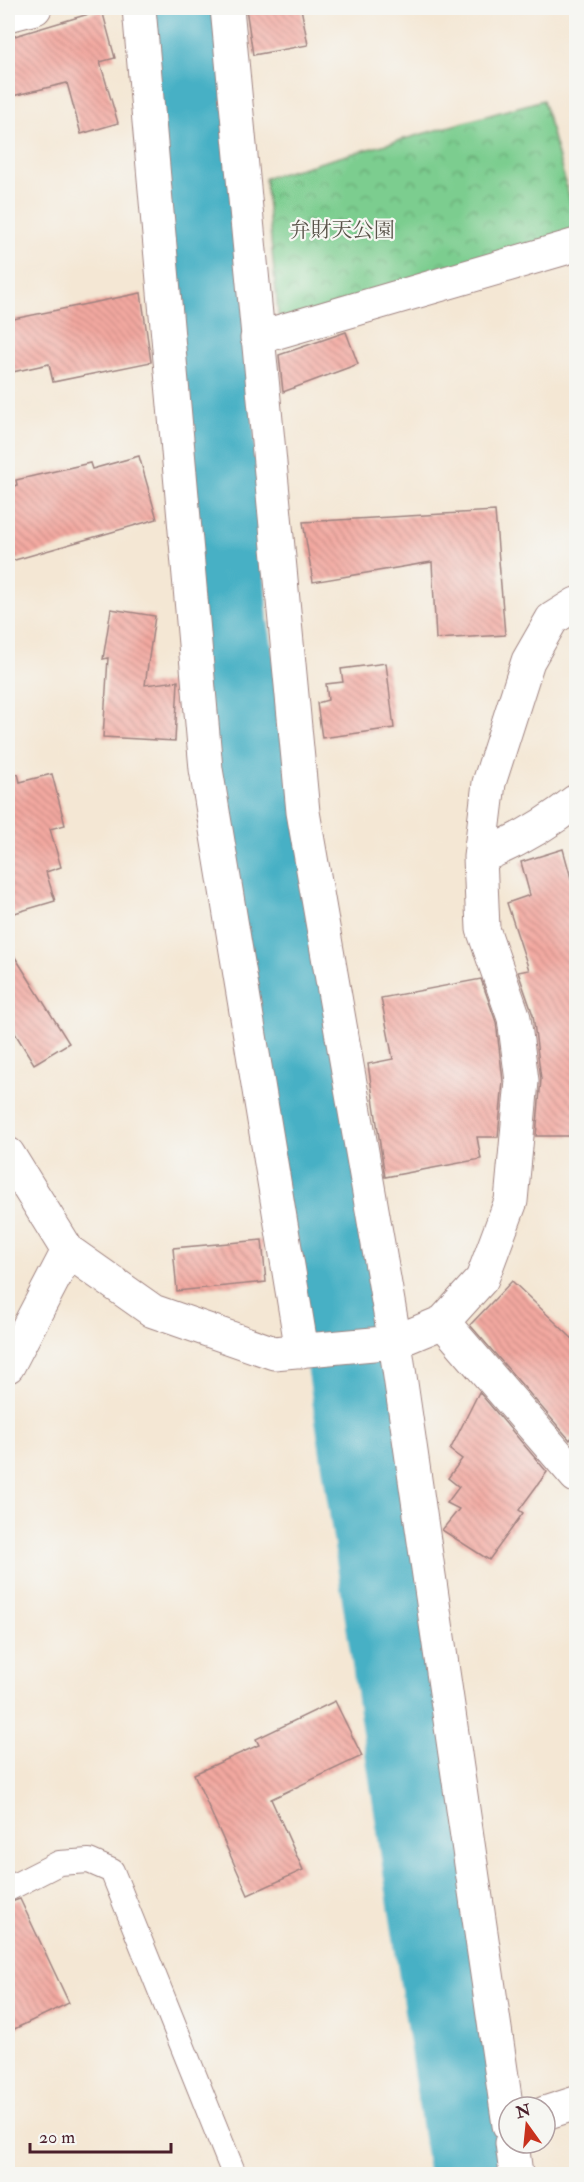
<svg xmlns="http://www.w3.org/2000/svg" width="584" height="2182" font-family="'IM FELL Double Pica','Noto Serif JP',serif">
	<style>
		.park { fill: url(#park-crowns); stroke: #63765d; stroke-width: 1.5 }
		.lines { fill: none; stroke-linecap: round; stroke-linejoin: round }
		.river { stroke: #46b0c5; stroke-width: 84 }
		.building { fill: url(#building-back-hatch) }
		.lane-casing { stroke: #9f8380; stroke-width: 26 }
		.street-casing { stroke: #9f8380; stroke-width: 35 }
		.lane { stroke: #fff; stroke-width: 24 }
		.street { stroke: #fff; stroke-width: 33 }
		.labels { text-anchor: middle; stroke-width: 4.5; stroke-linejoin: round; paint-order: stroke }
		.park-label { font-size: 21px; fill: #595349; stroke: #f6f6f2 }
	</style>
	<defs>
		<pattern id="park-crowns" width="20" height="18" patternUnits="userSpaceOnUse" patternTransform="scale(1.5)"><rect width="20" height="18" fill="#7ccd8f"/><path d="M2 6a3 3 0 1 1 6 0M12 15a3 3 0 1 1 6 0" fill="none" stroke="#68a675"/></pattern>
		<pattern id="building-back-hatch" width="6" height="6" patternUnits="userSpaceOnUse" patternTransform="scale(1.5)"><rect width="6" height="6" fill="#f3a9a0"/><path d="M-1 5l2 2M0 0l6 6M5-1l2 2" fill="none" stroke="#c78983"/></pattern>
	</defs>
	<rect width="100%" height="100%" fill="#f6f6f2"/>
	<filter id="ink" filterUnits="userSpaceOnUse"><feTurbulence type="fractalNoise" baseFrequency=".0167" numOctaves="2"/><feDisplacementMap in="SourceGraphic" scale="12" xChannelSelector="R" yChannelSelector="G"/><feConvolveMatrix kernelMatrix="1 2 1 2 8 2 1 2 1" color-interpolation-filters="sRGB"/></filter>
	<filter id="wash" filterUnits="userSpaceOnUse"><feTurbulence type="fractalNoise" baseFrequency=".008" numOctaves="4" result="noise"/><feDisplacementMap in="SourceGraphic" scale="24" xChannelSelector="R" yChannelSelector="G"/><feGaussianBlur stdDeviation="1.35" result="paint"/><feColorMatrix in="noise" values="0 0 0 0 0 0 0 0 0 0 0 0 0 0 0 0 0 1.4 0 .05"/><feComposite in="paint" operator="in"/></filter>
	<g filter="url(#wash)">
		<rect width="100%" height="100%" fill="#f4e7d4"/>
		<path class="park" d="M 543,100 L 576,221 L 576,233 L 279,323 L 265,178 Z"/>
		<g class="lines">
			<path class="river" d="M 183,8 L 226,624 L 337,1284 L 471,2174"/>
		</g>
		<g id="blocks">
			<path class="building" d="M 246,8 L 301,8 L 308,45 L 253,55 Z
				M 102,10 L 115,58 L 100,62 L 118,123 L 81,134 L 67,83 L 8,97 L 8,38 Z
				M 141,293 L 151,362 L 53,382 L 49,364 L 8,373 L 8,320 Z
				M 346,332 L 358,364 L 283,392 L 279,355 Z
				M 139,456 L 157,519 L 8,562 L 8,488 L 17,485 L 16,480 L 90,463 L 92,469 Z
				M 495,511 L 505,635 L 436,639 L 432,562 L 313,582 L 303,522 Z
				M 111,609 L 155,616 L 145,685 L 178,681 L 175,741 L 103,737 L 108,658 L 103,659 Z
				M 386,663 L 394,728 L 322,738 L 317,703 L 328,700 L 326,684 L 343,682 L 341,669 Z
				M 18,774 L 20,782 L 52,774 L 65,825 L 50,829 L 61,867 L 46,872 L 55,901 L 8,915 L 8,776 Z
				M 563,849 L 576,896 L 576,1136 L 536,1136 L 541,1079 L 533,1015 L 518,972 L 529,970 L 507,903 L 530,895 L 521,862 Z
				M 8,946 L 69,1043 L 34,1064 L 8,1022 Z
				M 481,979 L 496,1022 L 503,1081 L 498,1137 L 477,1137 L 481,1159 L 385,1177 L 368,1064 L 393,1059 L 381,998 Z
				M 262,1240 L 266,1282 L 177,1291 L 173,1248 Z
				M 512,1281 L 576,1342 L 576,1432 L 570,1440 L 470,1325 Z
				M 479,1392 L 547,1472 L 519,1510 L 523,1513 L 489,1560 L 442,1530 L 459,1509 L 447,1503 L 459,1487 L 448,1478 L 462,1459 L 450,1450 Z
				M 335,1701 L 362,1756 L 271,1799 L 303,1870 L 248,1895 L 194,1774 L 259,1745 L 256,1739 Z
				M 20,1899 L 69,2003 L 8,2032 L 8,1903 Z"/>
		</g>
	</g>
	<g filter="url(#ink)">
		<use href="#blocks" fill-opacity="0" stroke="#9f8380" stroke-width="1.5"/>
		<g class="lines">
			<defs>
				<path id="lane" d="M 8,1889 L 59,1863 L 89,1861 L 112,1871 L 234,2174"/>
				<path id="street" d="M 139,8 L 206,769 L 302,1351
					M 227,8 L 303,812 L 395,1342 L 509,2125
					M 8,15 L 35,8
					M 257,338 L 576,245
					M 480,857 C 516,842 546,825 576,801
					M 8,1154 L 68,1251 L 153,1311 L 274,1353 L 395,1342 L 443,1322 L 482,1279 L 511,1201 L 522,1081 L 514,1018 L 483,929 L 480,857 L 489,783 L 528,661 L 552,619 L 576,604
					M 443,1322 L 576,1476
					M 8,1366 L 68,1251
					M 545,2113 L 576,2103
					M 512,2143 L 516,2174"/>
			</defs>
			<use href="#lane" class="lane-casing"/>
			<use href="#street" class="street-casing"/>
			<use href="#lane" class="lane"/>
			<use href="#street" class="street"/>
		</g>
	</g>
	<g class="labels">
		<g class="park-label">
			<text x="342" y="237">弁財天公園</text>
		</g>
	</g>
	<rect width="584" height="2182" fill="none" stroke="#f6f6f2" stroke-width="30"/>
	<g transform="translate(527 2125) rotate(345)"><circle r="28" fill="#f6f6f2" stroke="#b1a0a2" stroke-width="1.5"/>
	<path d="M0-4.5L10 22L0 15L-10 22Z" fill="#c8321e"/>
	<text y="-9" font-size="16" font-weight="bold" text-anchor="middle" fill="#4a1f2b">N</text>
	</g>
	<path d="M30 2143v9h141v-9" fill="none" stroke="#4a1f2b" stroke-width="3"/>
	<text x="39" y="2143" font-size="18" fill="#4a1f2b" stroke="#f6f6f2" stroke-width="4.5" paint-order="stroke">20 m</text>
</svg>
